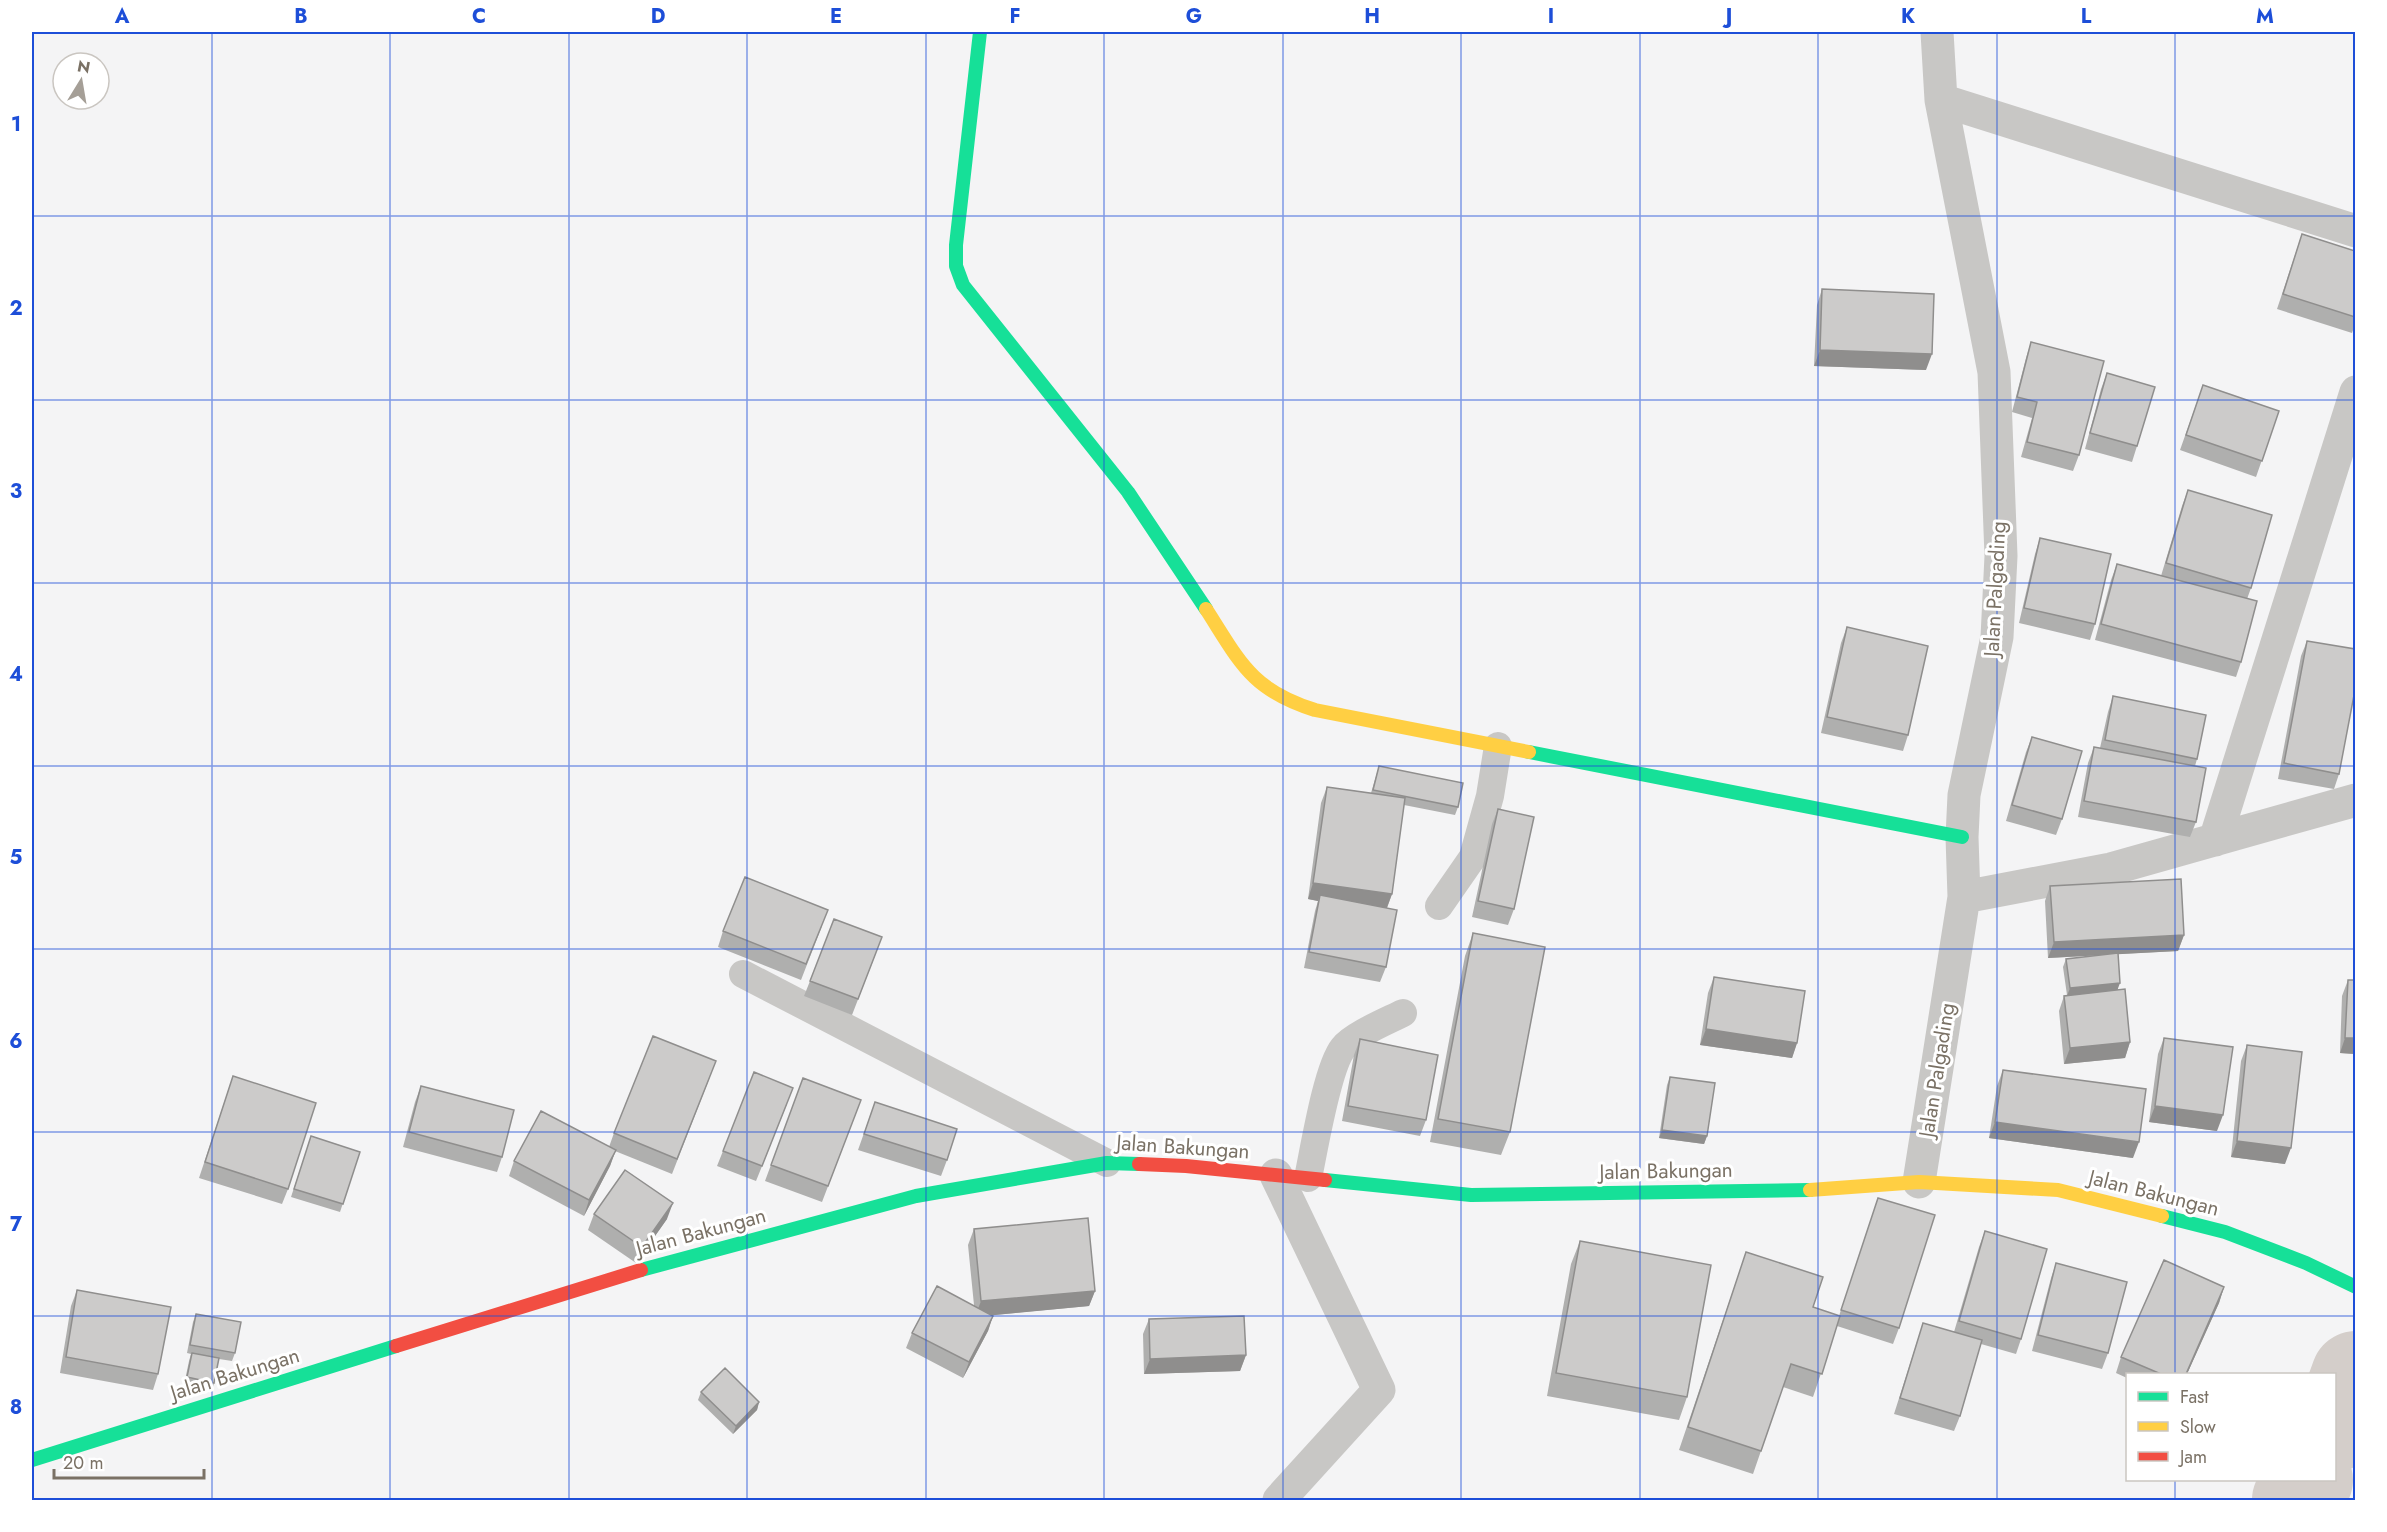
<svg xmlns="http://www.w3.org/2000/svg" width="2387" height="1532" font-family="Jost,sans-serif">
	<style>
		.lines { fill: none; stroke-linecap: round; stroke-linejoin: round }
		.river { stroke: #d4ceca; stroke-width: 90 }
		.lane { stroke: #c8c7c5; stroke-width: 28 }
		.street { stroke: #c8c7c5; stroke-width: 33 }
		.fast { stroke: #16e098; stroke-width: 14 }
		.slow { stroke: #ffcf43; stroke-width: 14 }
		.jam { stroke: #f24e42; stroke-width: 14 }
		.wall { fill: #afafae }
		.shaded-wall { fill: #8f8e8d }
		.building { fill: #cccbca; stroke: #8f8e8d; stroke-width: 1.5 }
		.grid { fill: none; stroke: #1d4ed8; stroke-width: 1.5; stroke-opacity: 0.55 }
		.labels { text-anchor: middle; stroke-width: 6; stroke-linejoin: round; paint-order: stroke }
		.street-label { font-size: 21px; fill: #7a7165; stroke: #fff }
		.neatline { fill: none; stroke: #1d4ed8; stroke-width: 2 }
		.grid-label { font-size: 20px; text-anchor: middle; font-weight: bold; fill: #1d4ed8 }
	</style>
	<rect width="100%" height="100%" fill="#f4f4f5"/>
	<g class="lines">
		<path class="river" d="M 2334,1427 L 2344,1409 L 2356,1376
			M 2297,1500 L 2308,1480"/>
		<path class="lane" d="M 1439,906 L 1473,857 L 1490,796 L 1498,746
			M 743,974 L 1107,1163
			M 1308,1178 C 1314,1150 1327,1068 1343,1048 C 1353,1035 1387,1021 1403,1013"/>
		<path class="street" d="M 1941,100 L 2356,231
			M 2215,840 L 2356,392
			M 1964,897 L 2111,869 L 2356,800
			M 1276,1175 L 1379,1390 L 1279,1500
			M 1919,1182 L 1964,897 L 1962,837 L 1964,795 L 1997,637 L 2001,556 L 1994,372 L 1941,100 L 1937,32"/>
		<path class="fast" d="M 980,32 L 956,245 L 956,266 L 963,285 L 1128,492 L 1206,609
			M 1529,752 L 1962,837
			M 1325,1180 L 1471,1195 L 1810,1190
			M 2162,1216 L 2225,1232 L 2306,1263 L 2356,1287
			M 641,1270 L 916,1196 L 1107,1163 L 1139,1164
			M 32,1460 L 396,1346"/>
		<path class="slow" d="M 1206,609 C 1240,662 1251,690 1315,710 L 1529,752
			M 1810,1190 L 1919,1182 L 2058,1190 L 2162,1216"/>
		<path class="jam" d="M 1139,1164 L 1186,1166 L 1325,1180
			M 396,1346 L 641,1270"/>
	</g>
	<path class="wall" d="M 2302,234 L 2355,251 L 2355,324 L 2352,333 L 2277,309 Z
		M 1822,289 L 1926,370 L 1814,366 L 1817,305 Z
		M 2031,342 L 2079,455 L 2073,471 L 2021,457 L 2032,418 L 2012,412 L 2026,358 Z
		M 2107,373 L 2137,446 L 2132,462 L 2085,449 L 2101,389 Z
		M 2203,385 L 2279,411 L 2256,477 L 2180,450 Z
		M 2188,490 L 2251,588 L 2247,599 L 2241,662 L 2236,677 L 2095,640 L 2111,580 L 2117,564 L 2161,576 L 2182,506 Z
		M 2040,538 L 2095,624 L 2090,640 L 2019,623 L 2035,554 Z
		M 1847,627 L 1908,735 L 1903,751 L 1821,733 L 1841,643 Z
		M 2307,641 L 2339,774 L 2334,789 L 2278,779 L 2301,656 Z
		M 2113,696 L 2197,759 L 2195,766 L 2196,822 L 2190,837 L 2078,817 L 2088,763 L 2094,747 L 2100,748 L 2108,712 Z
		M 2032,737 L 2062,819 L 2056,835 L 2006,821 L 2026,752 Z
		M 1379,766 L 1458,807 L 1455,815 L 1404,805 L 1392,894 L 1387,908 L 1386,967 L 1380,982 L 1304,968 L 1315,911 L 1318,901 L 1308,899 L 1321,803 L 1327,787 L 1371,793 Z
		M 1498,809 L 1514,909 L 1508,925 L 1472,917 L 1492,824 Z
		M 2050,886 L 2184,935 L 2178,951 L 2118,954 L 2118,990 L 2130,1042 L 2125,1058 L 2064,1064 L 2059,1011 L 2064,996 L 2067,995 L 2063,967 L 2066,959 L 2102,955 L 2048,958 L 2045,901 Z
		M 822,926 L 801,980 L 718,947 L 723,931 Z
		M 1473,933 L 1510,1132 L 1501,1155 L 1430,1142 L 1465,956 Z
		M 876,953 L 852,1015 L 804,996 L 810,981 Z
		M 1714,977 L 1797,1043 L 1792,1058 L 1700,1045 L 1708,993 Z
		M 2348,980 L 2355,1054 L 2340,1053 L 2342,996 Z
		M 2164,1038 L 2217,1131 L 2149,1122 L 2158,1054 Z
		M 1360,1039 L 1426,1120 L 1420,1136 L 1342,1121 L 1354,1055 Z
		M 2247,1045 L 2285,1164 L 2231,1157 L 2241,1061 Z
		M 2003,1070 L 2133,1158 L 1989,1138 L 1997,1086 Z
		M 233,1076 L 288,1189 L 282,1204 L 199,1178 Z
		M 710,1077 L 672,1174 L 615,1151 L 610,1166 L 584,1216 L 509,1176 L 514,1161 L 609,1147 L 614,1133 Z
		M 1670,1077 L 1707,1136 L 1704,1144 L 1659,1138 L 1667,1085 Z
		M 803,1078 L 861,1100 L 822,1202 L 765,1181 Z
		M 421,1086 L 502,1157 L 497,1172 L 403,1147 L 415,1102 Z
		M 875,1102 L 947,1160 L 941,1176 L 858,1150 Z
		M 787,1104 L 756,1181 L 717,1166 L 723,1151 Z
		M 311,1136 L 360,1152 L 340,1212 L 291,1197 Z
		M 1878,1198 L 1899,1328 L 1893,1344 L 1837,1326 L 1813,1397 L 1783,1387 L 1753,1474 L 1679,1450 L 1746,1252 L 1813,1307 L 1839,1316 Z
		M 594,1214 L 667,1219 L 636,1263 L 588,1230 Z
		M 974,1229 L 1095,1291 L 1089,1306 L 993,1315 L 988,1331 L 963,1378 L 906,1348 L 912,1333 L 974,1305 L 968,1245 Z
		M 1985,1231 L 2021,1339 L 2016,1354 L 1981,1344 L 1960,1416 L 1954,1431 L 1894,1414 L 1923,1323 L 1954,1332 L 1979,1247 Z
		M 1580,1241 L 1687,1397 L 1679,1420 L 1547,1396 L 1571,1264 Z
		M 2056,1263 L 2108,1353 L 2102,1369 L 2032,1351 L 2051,1278 Z
		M 2224,1287 L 2219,1303 L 2187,1374 L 2127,1374 L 2127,1378 L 2116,1373 L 2121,1357 Z
		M 77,1290 L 158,1374 L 153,1390 L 60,1373 L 71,1306 Z
		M 196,1314 L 235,1353 L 232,1361 L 219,1359 L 214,1383 L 212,1391 L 184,1385 L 189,1361 L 191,1354 L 187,1353 L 193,1322 Z
		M 1149,1319 L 1246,1355 L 1240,1371 L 1144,1374 L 1143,1334 Z
		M 701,1392 L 759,1402 L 757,1410 L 733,1434 L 698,1400 Z"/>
	<path class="shaded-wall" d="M 1820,350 L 1932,354 L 1926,370 L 1814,366 Z
		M 1313,883 L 1392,894 L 1386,910 L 1320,895 L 1318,901 L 1308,899 Z
		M 2184,935 L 2178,951 L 2048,958 L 2054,942 Z
		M 2120,983 L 2117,991 L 2067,996 L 2070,988 Z
		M 1706,1029 L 1797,1043 L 1792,1058 L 1700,1045 Z
		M 2345,1038 L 2355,1038 L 2355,1054 L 2340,1053 Z
		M 2130,1042 L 2125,1058 L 2064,1064 L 2070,1048 Z
		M 2155,1106 L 2223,1115 L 2217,1131 L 2149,1122 Z
		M 1995,1122 L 2139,1142 L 2133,1158 L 1989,1138 Z
		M 1662,1130 L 1707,1136 L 1704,1144 L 1659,1138 Z
		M 2237,1141 L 2291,1148 L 2285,1164 L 2231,1157 Z
		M 616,1150 L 610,1166 L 584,1216 L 589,1200 Z
		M 673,1203 L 667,1219 L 636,1263 L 642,1247 Z
		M 2224,1287 L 2219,1303 L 2187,1374 L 2186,1374 Z
		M 1095,1291 L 1089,1306 L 975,1317 L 981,1301 Z
		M 993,1316 L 988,1331 L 963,1378 L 969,1362 Z
		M 1246,1355 L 1240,1371 L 1144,1374 L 1150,1359 Z
		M 759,1402 L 757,1410 L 733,1434 L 736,1426 Z"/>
	<path class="building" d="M 2302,234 L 2355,251 L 2355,317 L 2283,294 Z
		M 1822,289 L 1934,294 L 1932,354 L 1820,350 Z
		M 2031,342 L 2104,361 L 2079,455 L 2027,442 L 2037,402 L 2017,397 Z
		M 2107,373 L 2155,387 L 2137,446 L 2090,433 Z
		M 2203,385 L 2279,411 L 2262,461 L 2186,435 Z
		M 2188,490 L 2272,515 L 2251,588 L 2166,563 Z
		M 2040,538 L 2111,554 L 2095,624 L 2024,608 Z
		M 2117,564 L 2257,601 L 2241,662 L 2101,624 Z
		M 1847,627 L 1928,646 L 1908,735 L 1827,717 Z
		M 2307,641 L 2355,649 L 2355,690 L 2339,774 L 2284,763 Z
		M 2113,696 L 2206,715 L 2197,759 L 2105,740 Z
		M 2032,737 L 2082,751 L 2062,819 L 2012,805 Z
		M 2094,747 L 2206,768 L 2196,822 L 2084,801 Z
		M 1379,766 L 1463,783 L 1458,807 L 1373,790 Z
		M 1327,787 L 1405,798 L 1392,894 L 1313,883 Z
		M 1498,809 L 1534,817 L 1514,909 L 1478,901 Z
		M 745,877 L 828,910 L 806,964 L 723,931 Z
		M 2181,879 L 2184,935 L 2054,942 L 2050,886 Z
		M 1320,895 L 1397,910 L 1386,967 L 1309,952 Z
		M 834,919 L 882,937 L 858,999 L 810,981 Z
		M 1473,933 L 1545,947 L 1510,1132 L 1438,1119 Z
		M 2118,953 L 2120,983 L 2070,988 L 2066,959 Z
		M 1714,977 L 1805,991 L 1797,1043 L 1706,1029 Z
		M 2348,980 L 2355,980 L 2355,1038 L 2345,1038 Z
		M 2125,989 L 2130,1042 L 2070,1048 L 2064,996 Z
		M 653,1036 L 716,1061 L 677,1159 L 614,1133 Z
		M 2164,1038 L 2233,1047 L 2223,1115 L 2155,1106 Z
		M 1360,1039 L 1438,1055 L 1426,1120 L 1348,1106 Z
		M 2247,1045 L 2302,1052 L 2291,1148 L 2237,1141 Z
		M 2003,1070 L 2146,1089 L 2139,1142 L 1995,1122 Z
		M 754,1072 L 793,1088 L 762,1166 L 723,1151 Z
		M 233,1076 L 316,1103 L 288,1189 L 205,1162 Z
		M 1670,1077 L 1715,1083 L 1707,1136 L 1662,1130 Z
		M 803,1078 L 861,1100 L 828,1186 L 771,1165 Z
		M 421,1086 L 514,1110 L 502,1157 L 409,1132 Z
		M 875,1102 L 957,1129 L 947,1160 L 864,1134 Z
		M 541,1111 L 616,1150 L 589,1200 L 514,1161 Z
		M 311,1136 L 360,1152 L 343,1204 L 294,1189 Z
		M 625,1170 L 673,1203 L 642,1247 L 594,1214 Z
		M 1878,1198 L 1935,1215 L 1899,1328 L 1841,1310 Z
		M 1088,1218 L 1095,1291 L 981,1301 L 974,1229 Z
		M 1985,1231 L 2047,1249 L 2021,1339 L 1959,1321 Z
		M 1580,1241 L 1711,1265 L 1687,1397 L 1556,1373 Z
		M 1746,1252 L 1823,1277 L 1813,1307 L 1840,1316 L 1822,1374 L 1791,1364 L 1761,1451 L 1688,1427 Z
		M 2164,1260 L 2224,1287 L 2186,1374 L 2161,1374 L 2121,1357 Z
		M 2056,1263 L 2127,1282 L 2108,1353 L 2038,1335 Z
		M 937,1286 L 993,1316 L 969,1362 L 912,1333 Z
		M 77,1290 L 171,1307 L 158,1374 L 66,1357 Z
		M 196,1314 L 241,1322 L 235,1353 L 190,1345 Z
		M 1244,1316 L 1246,1355 L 1150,1359 L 1149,1319 Z
		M 1923,1323 L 1982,1340 L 1960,1416 L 1900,1398 Z
		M 192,1353 L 219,1358 L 214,1383 L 187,1377 Z
		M 725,1368 L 759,1402 L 736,1426 L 701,1392 Z"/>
	<path class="grid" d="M 212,32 L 212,1500M 390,32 L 390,1500M 569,32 L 569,1500M 747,32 L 747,1500M 926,32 L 926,1500M 1104,32 L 1104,1500M 1283,32 L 1283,1500M 1461,32 L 1461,1500M 1640,32 L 1640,1500M 1818,32 L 1818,1500M 1997,32 L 1997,1500M 2175,32 L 2175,1374M 32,216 L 2356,216M 32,400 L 2356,400M 32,583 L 2356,583M 32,766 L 2356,766M 32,949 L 2356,949M 32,1132 L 2356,1132M 32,1316 L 2356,1316M 2175,1480 L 2175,1500"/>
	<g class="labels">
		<g class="street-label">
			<text transform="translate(1995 589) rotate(-87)" y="7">Jalan Palgading</text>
			<text transform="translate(1937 1070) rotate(-81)" y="7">Jalan Palgading</text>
			<text transform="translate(1183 1147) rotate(4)" y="7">Jalan Bakungan</text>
			<text transform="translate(1666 1171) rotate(-1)" y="7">Jalan Bakungan</text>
			<text transform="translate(2154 1193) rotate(14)" y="7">Jalan Bakungan</text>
			<text transform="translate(701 1232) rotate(-15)" y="7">Jalan Bakungan</text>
			<text transform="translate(235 1374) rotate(-17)" y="7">Jalan Bakungan</text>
		</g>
	</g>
	<rect width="2387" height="1532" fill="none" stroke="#ffffff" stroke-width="66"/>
	<rect x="2126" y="1373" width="210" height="108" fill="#ffffff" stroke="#cac6c1" stroke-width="1.5"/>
	<rect x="2138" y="1392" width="30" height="9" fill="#16e098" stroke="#cac6c1" stroke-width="1.5"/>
	<text x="2180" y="1403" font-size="18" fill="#7a7165">Fast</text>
	<rect x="2138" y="1422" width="30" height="9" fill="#ffcf43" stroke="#cac6c1" stroke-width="1.5"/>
	<text x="2180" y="1433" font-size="18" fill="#7a7165">Slow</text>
	<rect x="2138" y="1452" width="30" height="9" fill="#f24e42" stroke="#cac6c1" stroke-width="1.5"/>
	<text x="2180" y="1463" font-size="18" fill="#7a7165">Jam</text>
	<g transform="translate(81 81) rotate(11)"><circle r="28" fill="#ffffff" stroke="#cac6c1" stroke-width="1.5"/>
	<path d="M0-4.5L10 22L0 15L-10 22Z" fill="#a59f97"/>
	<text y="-9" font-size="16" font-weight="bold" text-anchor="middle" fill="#7a7165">N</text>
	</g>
	<path d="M54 1469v9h150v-9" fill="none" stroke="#7a7165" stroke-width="3"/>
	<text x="63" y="1469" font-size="18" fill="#7a7165" stroke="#ffffff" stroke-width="4.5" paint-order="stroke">20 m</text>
	<rect x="33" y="33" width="2321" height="1466" class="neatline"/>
	<g class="grid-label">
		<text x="122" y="23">A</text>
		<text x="301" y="23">B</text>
		<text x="479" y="23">C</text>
		<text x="658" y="23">D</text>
		<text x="836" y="23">E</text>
		<text x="1015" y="23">F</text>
		<text x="1194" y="23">G</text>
		<text x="1372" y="23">H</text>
		<text x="1551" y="23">I</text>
		<text x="1729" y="23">J</text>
		<text x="1908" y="23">K</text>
		<text x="2086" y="23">L</text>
		<text x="2265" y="23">M</text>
		<text x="16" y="131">1</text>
		<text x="16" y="315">2</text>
		<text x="16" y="498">3</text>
		<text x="16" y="681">4</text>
		<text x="16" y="864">5</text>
		<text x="16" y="1048">6</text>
		<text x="16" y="1231">7</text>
		<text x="16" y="1414">8</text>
	</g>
</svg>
